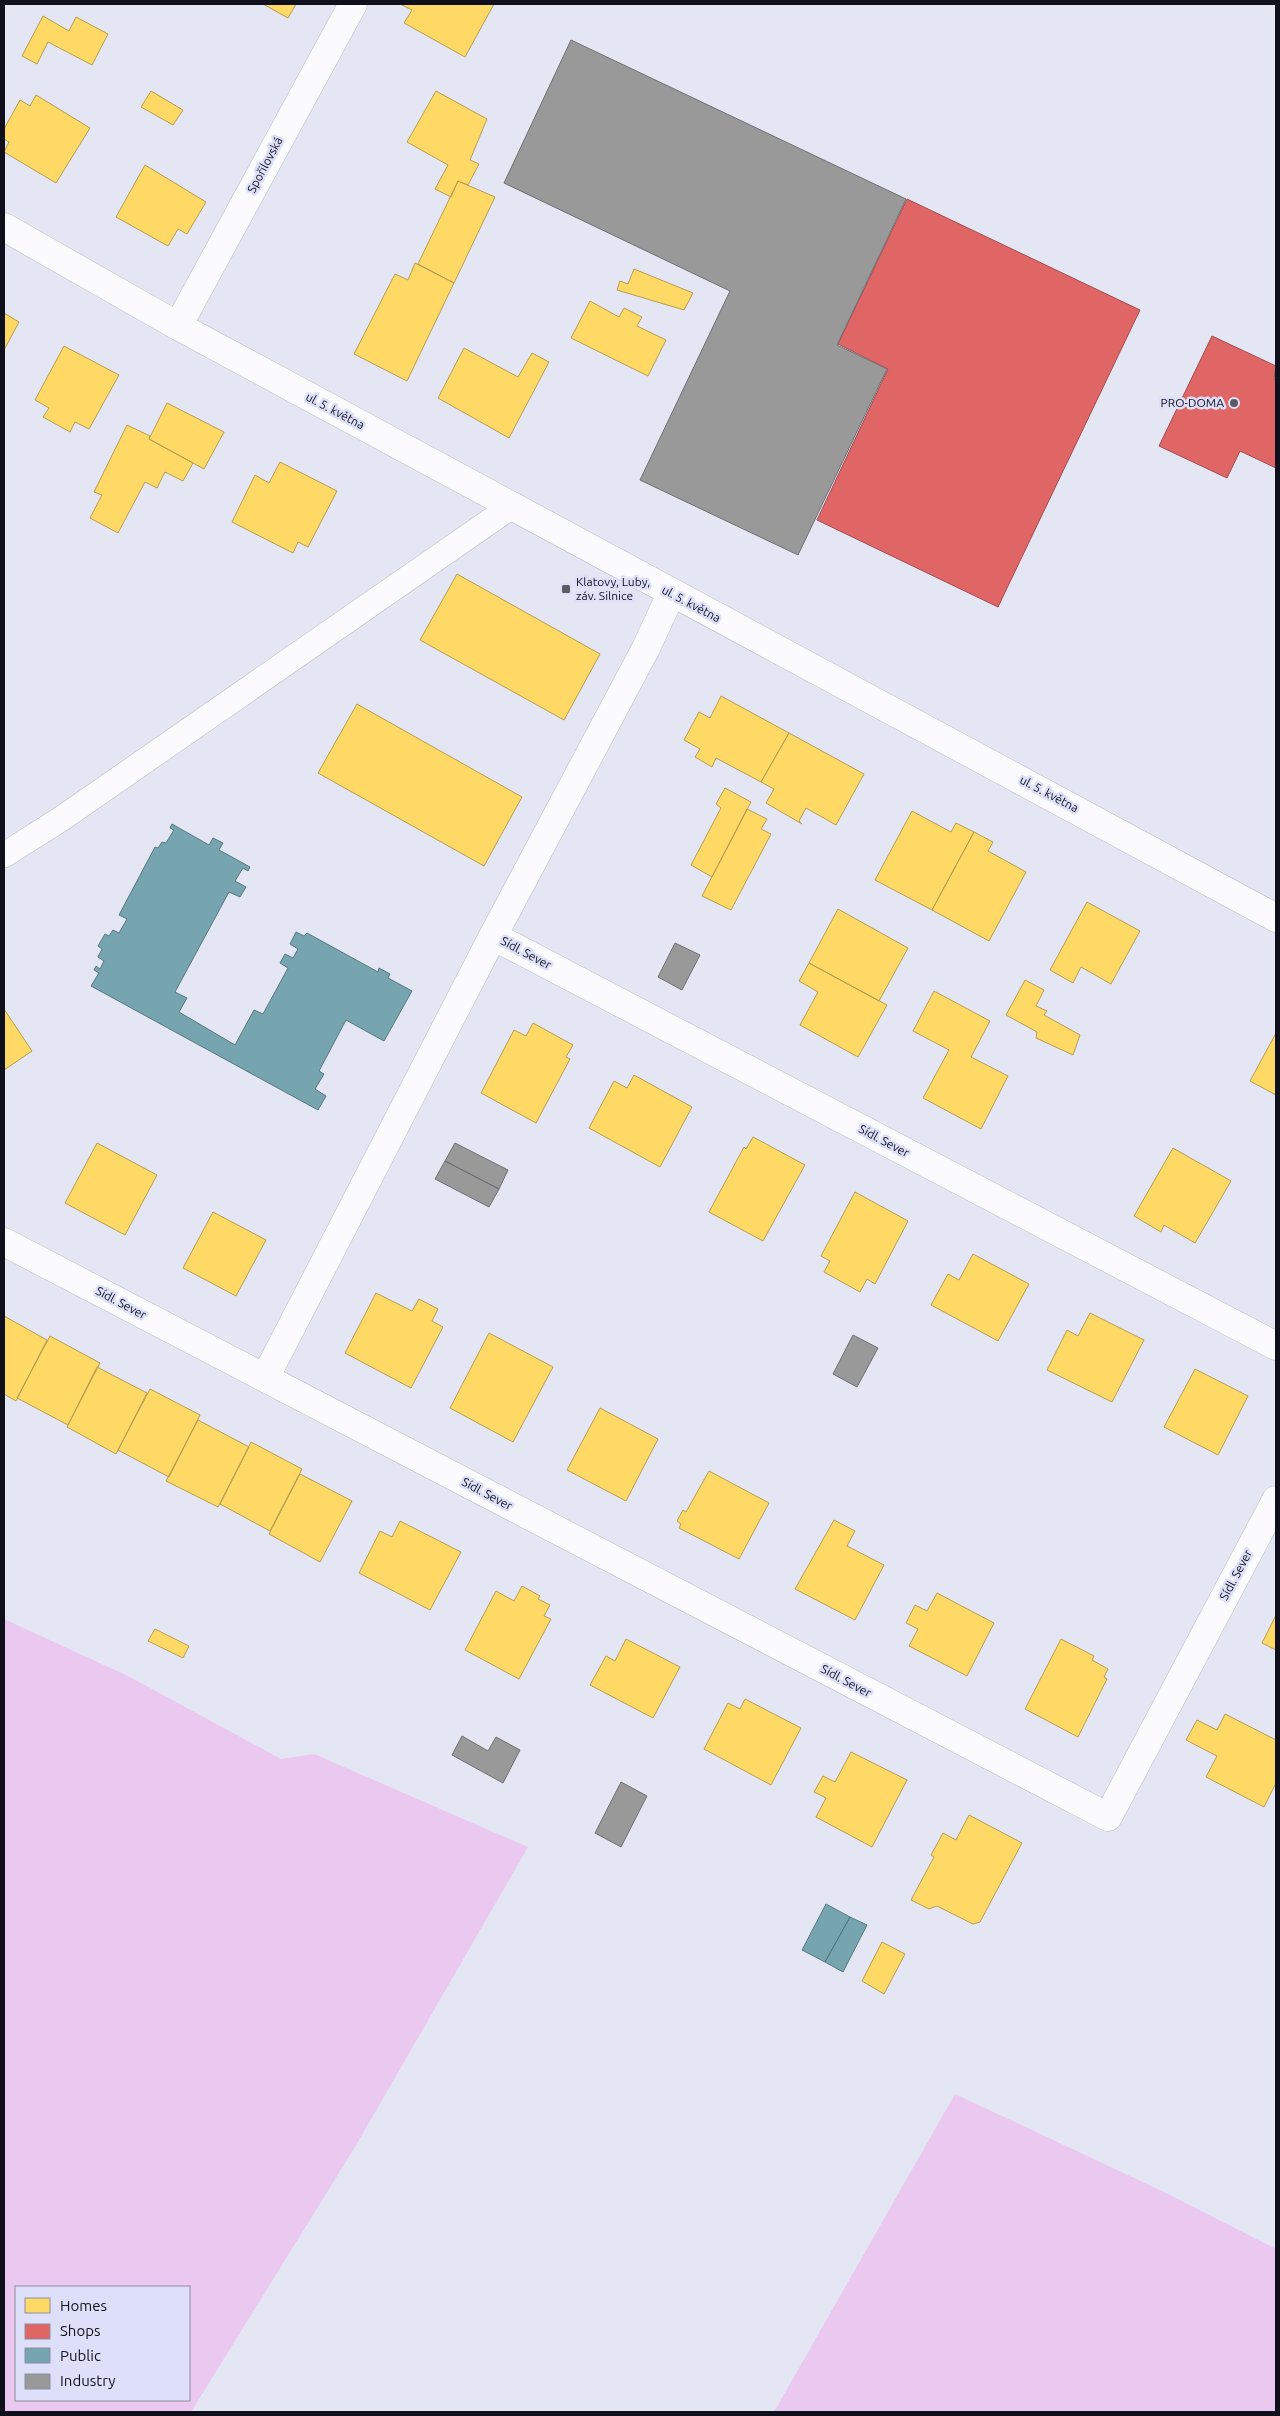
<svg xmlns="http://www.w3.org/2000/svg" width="1280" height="2416" font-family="Ubuntu,sans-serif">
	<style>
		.green { fill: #ebc8f0; fill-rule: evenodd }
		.homes { fill: #ffd966; stroke: #b79d50 }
		.shops { fill: #e06666; stroke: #a14c50 }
		.public { fill: #76a5af; stroke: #577883 }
		.industry { fill: #999; stroke: #707073 }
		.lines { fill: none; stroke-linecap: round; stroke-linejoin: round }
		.service-casing { stroke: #b9bbc6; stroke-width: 26 }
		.minor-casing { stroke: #b9bbc6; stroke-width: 29 }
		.tertiary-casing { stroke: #b9bbc6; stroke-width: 29 }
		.service { stroke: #fbfbfd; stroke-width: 25 }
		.minor { stroke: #fbfbfd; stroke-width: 28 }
		.tertiary { stroke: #fbfbfd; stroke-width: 28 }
		.poi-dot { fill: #5a5b67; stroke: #dee0fa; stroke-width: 2 }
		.labels { text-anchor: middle; stroke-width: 5; stroke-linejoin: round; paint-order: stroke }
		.street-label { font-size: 12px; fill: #0f101b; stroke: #dee0fa }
		.poi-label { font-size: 12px; fill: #0f101b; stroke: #dee0fa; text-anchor: end }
	</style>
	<rect width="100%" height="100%" fill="#e4e6f4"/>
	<path class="green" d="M 4,1619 L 130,1677 L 281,1759 L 314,1754 L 528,1847 L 355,2147 L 191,2412 L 4,2412 ZM 16,2287 L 189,2287 L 189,2400 L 16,2400 Z
		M 955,2094 L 1164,2192 L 1276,2249 L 1276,2412 L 774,2412 Z"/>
	<path class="homes" d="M 263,4 L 296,4 L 288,18 Z
		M 400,4 L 494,4 L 465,57 L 404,23 L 412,10 Z
		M 43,16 L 69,31 L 76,17 L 108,34 L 92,65 L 48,42 L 37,64 L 22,56 Z
		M 151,91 L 183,110 L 173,125 L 141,107 Z
		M 436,91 L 487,119 L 470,160 L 479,164 L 468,185 L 458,181 L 451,197 L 435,189 L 448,165 L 407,142 Z
		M 36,95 L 90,128 L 56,183 L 4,152 L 9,142 L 4,139 L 4,129 L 20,100 L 30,106 Z
		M 145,165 L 206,202 L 187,234 L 178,229 L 168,246 L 116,217 Z
		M 458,181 L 495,197 L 454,283 L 418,264 Z
		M 415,263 L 454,283 L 407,381 L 354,354 L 395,274 L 408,280 Z
		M 634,269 L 693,293 L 684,310 L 617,290 L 620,281 L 628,284 Z
		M 590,301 L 619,317 L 624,308 L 642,317 L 637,326 L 666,340 L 648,376 L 571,338 Z
		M 4,313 L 19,322 L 4,350 Z
		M 64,346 L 119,375 L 89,429 L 75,422 L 70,432 L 43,417 L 49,408 L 35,400 Z
		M 464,348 L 518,377 L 532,353 L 549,362 L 509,438 L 438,398 Z
		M 167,403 L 224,432 L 204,469 L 149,439 Z
		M 127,425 L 150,436 L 149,439 L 193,463 L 183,481 L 165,472 L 157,488 L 145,482 L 118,533 L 90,518 L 102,495 L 94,492 Z
		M 280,462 L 337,491 L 308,547 L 298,542 L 293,553 L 232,522 L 255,475 L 269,483 Z
		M 457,574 L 600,654 L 564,720 L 420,640 Z
		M 721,696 L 789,733 L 761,782 L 716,758 L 712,767 L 695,757 L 700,749 L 684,740 L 699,712 L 710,718 Z
		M 357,704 L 522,797 L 484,866 L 318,773 Z
		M 789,733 L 864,774 L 836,825 L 806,808 L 799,821 L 802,824 L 766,803 L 774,789 L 761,782 Z
		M 725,788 L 751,802 L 712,877 L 691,865 L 721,808 L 716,804 Z
		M 747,809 L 767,819 L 761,829 L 771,834 L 731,910 L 702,896 Z
		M 912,811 L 951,832 L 956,823 L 974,832 L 932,910 L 875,880 Z
		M 974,832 L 993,842 L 988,851 L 1026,872 L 989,941 L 932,910 Z
		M 1087,902 L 1140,931 L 1111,984 L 1081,967 L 1073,983 L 1050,970 Z
		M 838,909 L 908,948 L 879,1001 L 809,963 Z
		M 809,963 L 887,1005 L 858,1057 L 800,1025 L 818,992 L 799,981 Z
		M 1025,980 L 1044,990 L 1036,1006 L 1047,1011 L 1044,1015 L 1080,1035 L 1073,1055 L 1036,1038 L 1037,1032 L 1006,1015 Z
		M 934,991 L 990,1021 L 971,1057 L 1008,1076 L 981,1129 L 923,1098 L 949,1050 L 913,1031 Z
		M 4,1009 L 32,1051 L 4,1070 Z
		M 533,1023 L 573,1045 L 566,1057 L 570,1059 L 536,1123 L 481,1093 L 514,1030 L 526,1036 Z
		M 1276,1033 L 1276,1095 L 1250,1081 Z
		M 634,1075 L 692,1107 L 660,1167 L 589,1128 L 614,1081 L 627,1088 Z
		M 753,1137 L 805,1165 L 763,1241 L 709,1212 L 744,1147 L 746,1149 Z
		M 97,1143 L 157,1175 L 125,1235 L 65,1203 Z
		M 1173,1148 L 1231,1181 L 1195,1243 L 1164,1225 L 1161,1232 L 1134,1216 Z
		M 855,1192 L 908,1221 L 875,1284 L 867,1279 L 860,1292 L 824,1272 L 830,1261 L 821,1256 Z
		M 213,1212 L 266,1240 L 236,1296 L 183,1268 Z
		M 973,1254 L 1029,1284 L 998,1341 L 931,1305 L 948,1274 L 959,1280 Z
		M 376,1293 L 412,1311 L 419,1299 L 438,1309 L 432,1321 L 443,1327 L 411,1388 L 345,1353 Z
		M 1090,1313 L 1144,1340 L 1112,1402 L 1047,1370 L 1067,1330 L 1078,1336 Z
		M 4,1316 L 47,1340 L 16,1401 L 4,1394 Z
		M 489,1333 L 553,1367 L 513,1442 L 450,1408 Z
		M 50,1336 L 100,1363 L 68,1425 L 17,1398 Z
		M 97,1367 L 147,1393 L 116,1454 L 67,1427 Z
		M 1195,1369 L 1248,1396 L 1218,1455 L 1164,1427 Z
		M 150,1389 L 200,1415 L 169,1477 L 118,1450 Z
		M 600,1408 L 658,1439 L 626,1501 L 567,1470 Z
		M 198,1420 L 249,1447 L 218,1507 L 166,1481 Z
		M 251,1442 L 302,1469 L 270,1531 L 220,1504 Z
		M 709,1471 L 769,1503 L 739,1559 L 679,1528 L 681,1524 L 677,1521 L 683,1510 L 686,1512 Z
		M 300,1474 L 352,1501 L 320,1562 L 269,1534 Z
		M 834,1520 L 855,1531 L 847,1546 L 884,1565 L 855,1620 L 795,1589 Z
		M 400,1521 L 461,1552 L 430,1610 L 359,1573 L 380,1531 L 392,1537 Z
		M 522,1586 L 540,1596 L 538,1599 L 550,1605 L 544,1616 L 551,1619 L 519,1679 L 465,1650 L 496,1591 L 514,1601 Z
		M 937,1593 L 994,1623 L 967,1676 L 909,1646 L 918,1629 L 906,1623 L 915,1605 L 927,1611 Z
		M 1276,1615 L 1276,1650 L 1262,1643 Z
		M 155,1629 L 189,1646 L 183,1658 L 148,1641 Z
		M 626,1639 L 680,1667 L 653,1718 L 590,1685 L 606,1656 L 615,1661 Z
		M 1061,1639 L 1094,1656 L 1092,1660 L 1108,1669 L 1104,1677 L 1107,1679 L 1078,1737 L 1025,1709 Z
		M 745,1699 L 801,1728 L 771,1785 L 704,1749 L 728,1703 L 740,1709 Z
		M 1225,1714 L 1276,1740 L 1276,1783 L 1264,1807 L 1206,1777 L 1217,1756 L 1186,1740 L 1197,1720 L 1217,1730 Z
		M 851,1752 L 907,1780 L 872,1847 L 816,1817 L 826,1798 L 814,1792 L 823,1776 L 835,1782 Z
		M 969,1815 L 1022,1843 L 980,1922 L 973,1924 L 937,1906 L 929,1909 L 911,1900 L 934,1857 L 931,1855 L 943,1833 L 956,1840 Z
		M 882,1942 L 905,1954 L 884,1994 L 862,1981 Z"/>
	<path class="shops" d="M 907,199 L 1140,310 L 998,607 L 817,520 L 888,369 L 838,344 Z
		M 1212,336 L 1276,366 L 1274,379 L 1276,380 L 1276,468 L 1240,451 L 1227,478 L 1159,446 Z"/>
	<path class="public" d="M 172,824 L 209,845 L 213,838 L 223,843 L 219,850 L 250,867 L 248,871 L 243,868 L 235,881 L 246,887 L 240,897 L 229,892 L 175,992 L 187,998 L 179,1012 L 235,1045 L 254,1010 L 263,1014 L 288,968 L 280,963 L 285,954 L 293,958 L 298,949 L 290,944 L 296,932 L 304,936 L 307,933 L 378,972 L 379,968 L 390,974 L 388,978 L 412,991 L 384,1041 L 346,1020 L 319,1071 L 324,1074 L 315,1089 L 326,1096 L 318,1110 L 91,986 L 99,973 L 94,970 L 96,966 L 100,969 L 104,961 L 98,957 L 102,949 L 98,946 L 105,934 L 109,936 L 113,930 L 119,933 L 127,919 L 119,915 L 155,847 L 158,848 L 162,842 L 166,843 L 174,830 L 170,828 Z
		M 826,1904 L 850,1917 L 825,1962 L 802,1950 Z
		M 850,1917 L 867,1925 L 843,1972 L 825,1962 Z"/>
	<path class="industry" d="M 571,40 L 906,199 L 837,345 L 887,369 L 798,555 L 640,480 L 730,291 L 504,183 Z
		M 675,943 L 700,955 L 682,990 L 658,977 Z
		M 455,1143 L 508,1170 L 499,1189 L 445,1161 Z
		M 445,1161 L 499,1189 L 489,1207 L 435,1179 Z
		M 853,1335 L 878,1348 L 857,1387 L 833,1374 Z
		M 462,1736 L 488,1751 L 496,1737 L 520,1750 L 503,1783 L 452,1755 Z
		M 621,1782 L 647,1796 L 621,1847 L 595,1833 Z"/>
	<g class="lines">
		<defs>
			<path id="service" d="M 4,855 L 61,819 L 512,506"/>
			<path id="minor" d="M 178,326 L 353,4
				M 493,936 L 1276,1346
				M 4,1242 L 1108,1817 L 1276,1500
				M 265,1378 L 493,936 L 646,648 L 671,594"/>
			<path id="tertiary" d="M 4,227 L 178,326 L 1276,918"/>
		</defs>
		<use href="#service" class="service-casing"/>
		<use href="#minor" class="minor-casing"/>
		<use href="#tertiary" class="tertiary-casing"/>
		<use href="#service" class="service"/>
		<use href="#minor" class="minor"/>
		<use href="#tertiary" class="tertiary"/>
	</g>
	<g class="poi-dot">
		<circle cx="1234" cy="403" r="5"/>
		<rect x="561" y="584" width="10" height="10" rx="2.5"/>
	</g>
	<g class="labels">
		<g class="street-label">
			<text transform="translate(265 165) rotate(-62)" y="4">Spořilovská</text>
			<text transform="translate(335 411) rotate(28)" y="4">ul. 5. května</text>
			<text transform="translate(691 604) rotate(28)" y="4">ul. 5. května</text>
			<text transform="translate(1049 794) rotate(28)" y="4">ul. 5. května</text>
			<text transform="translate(526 953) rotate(28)" y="4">Sídl. Sever</text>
			<text transform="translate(884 1141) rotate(28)" y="4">Sídl. Sever</text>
			<text transform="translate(121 1303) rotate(28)" y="4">Sídl. Sever</text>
			<text transform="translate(487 1494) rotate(28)" y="4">Sídl. Sever</text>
			<text transform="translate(1236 1575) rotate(-62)" y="4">Sídl. Sever</text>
			<text transform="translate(846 1681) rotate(28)" y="4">Sídl. Sever</text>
		</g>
		<g class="poi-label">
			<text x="1224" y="407">PRO-DOMA</text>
			<text x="576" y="586" text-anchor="start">Klatovy, Luby,<tspan x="576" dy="14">záv. Silnice</tspan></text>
		</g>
	</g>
	<rect width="1280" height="2416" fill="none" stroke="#0f101b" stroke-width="10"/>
	<rect x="15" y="2286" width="175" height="115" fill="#dee0fa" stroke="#8b8da1"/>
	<rect x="25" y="2298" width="25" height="15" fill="#ffd966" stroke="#8b8da1"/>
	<text x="60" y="2311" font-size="15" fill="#0f101b">Homes</text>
	<rect x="25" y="2324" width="25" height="15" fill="#e06666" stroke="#8b8da1"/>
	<text x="60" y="2336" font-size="15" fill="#0f101b">Shops</text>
	<rect x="25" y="2348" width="25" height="15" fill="#76a5af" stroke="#8b8da1"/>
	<text x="60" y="2361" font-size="15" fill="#0f101b">Public</text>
	<rect x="25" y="2374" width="25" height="15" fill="#999999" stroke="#8b8da1"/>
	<text x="60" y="2386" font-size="15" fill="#0f101b">Industry</text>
</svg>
